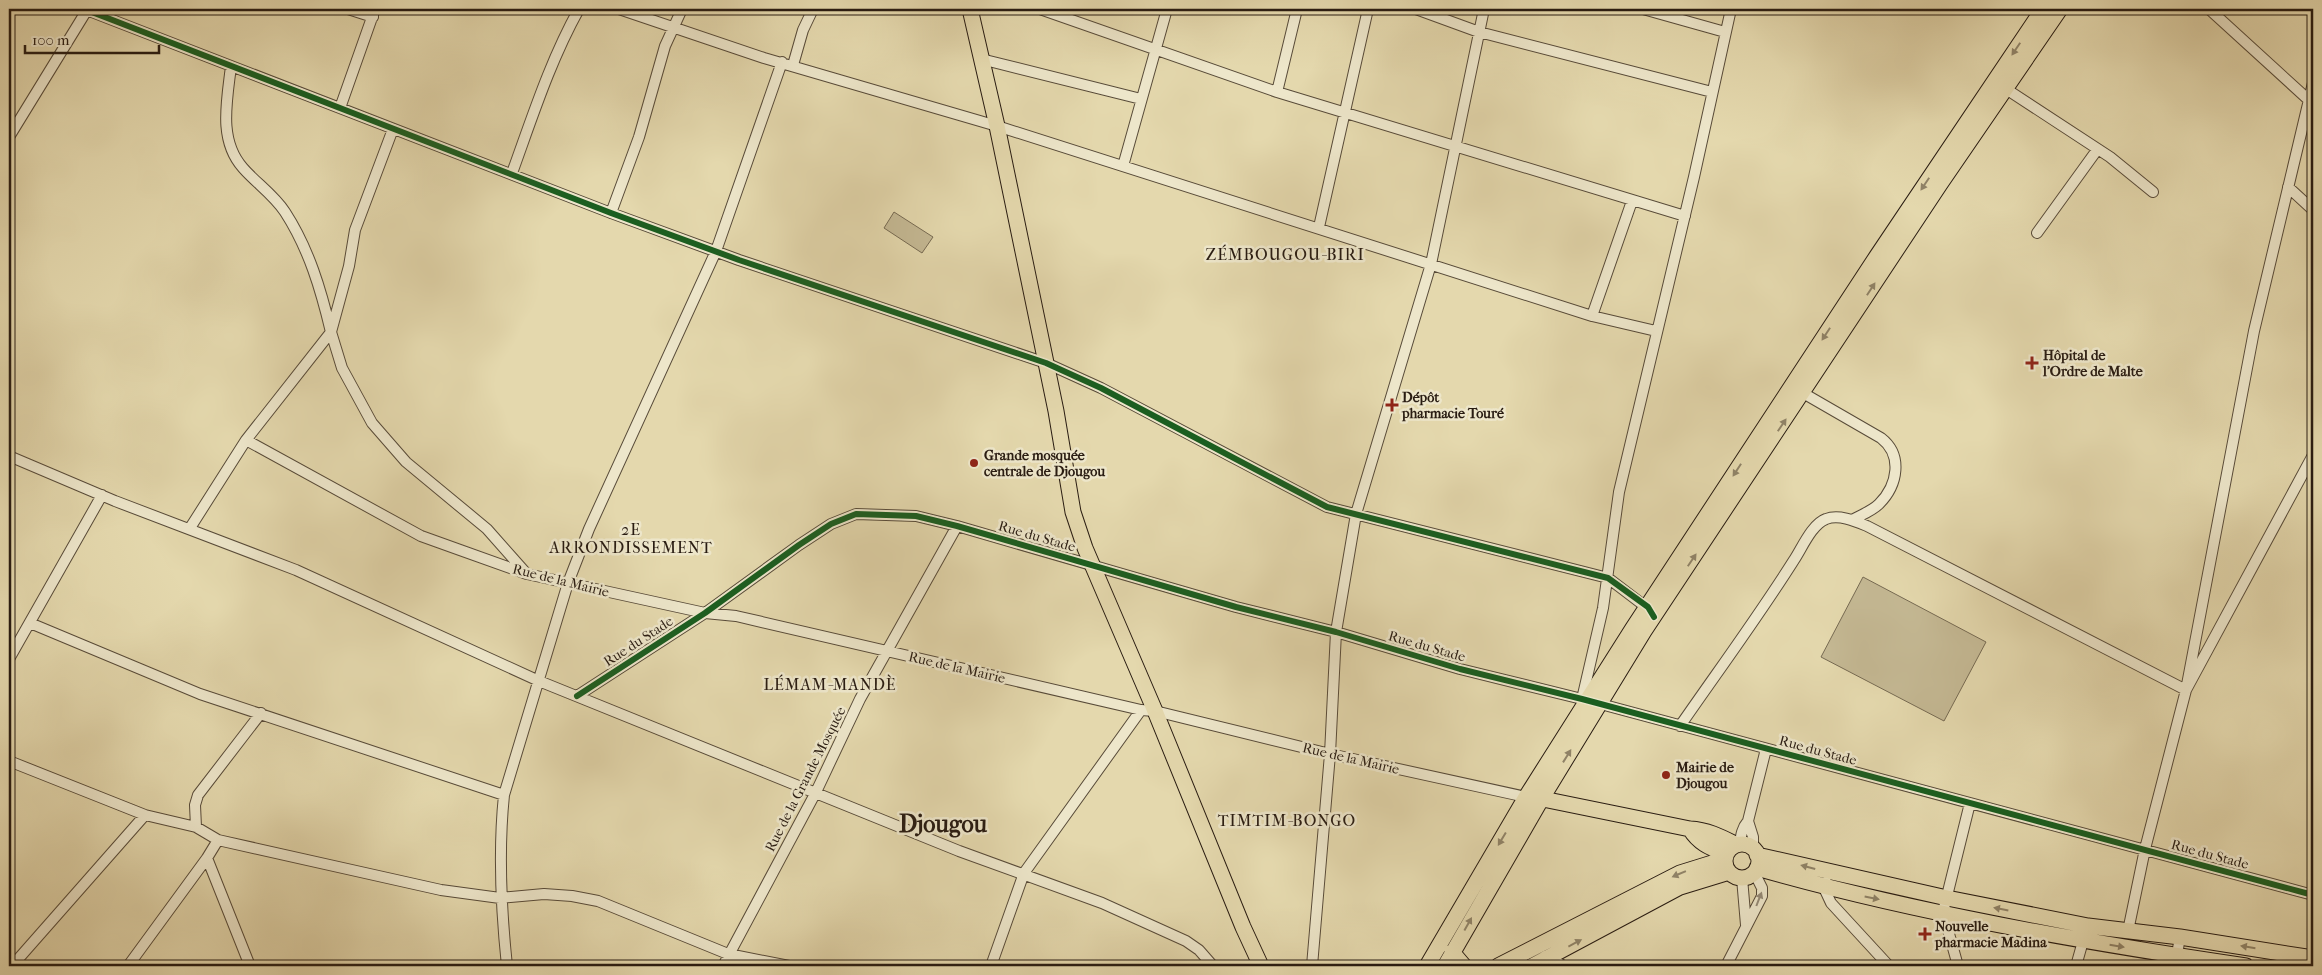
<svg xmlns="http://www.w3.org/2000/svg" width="2322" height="975" font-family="'IM FELL French Canon',serif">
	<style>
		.green { fill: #c4b893; stroke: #766a52 }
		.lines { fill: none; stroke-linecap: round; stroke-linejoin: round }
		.street-casing { stroke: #584b39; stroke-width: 12 }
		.primary-casing { stroke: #291c12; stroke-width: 17 }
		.street { stroke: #ede6ca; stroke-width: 10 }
		.primary { stroke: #e4d8ad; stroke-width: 15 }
		.cycleway-casing { stroke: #ede6ca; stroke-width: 9 }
		.cycleway { stroke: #1b5e20; stroke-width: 6 }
		.oneway { fill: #908367 }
		.oneway2 { fill: #958b77 }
		.poi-dot { fill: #8f2418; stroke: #ede6ca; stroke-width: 2 }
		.labels { text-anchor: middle; stroke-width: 5; stroke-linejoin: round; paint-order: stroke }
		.poi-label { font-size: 14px; font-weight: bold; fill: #291c12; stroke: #ede6ca; text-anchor: start }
		.street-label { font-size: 14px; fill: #291c12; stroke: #ede6ca }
		.quarter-label { font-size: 16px; letter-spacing: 1px; fill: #291c12; stroke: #ede6ca }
		.town-label { font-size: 24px; font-weight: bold; fill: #291c12; stroke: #ede6ca }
	</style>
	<rect width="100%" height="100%" fill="#e4d8ad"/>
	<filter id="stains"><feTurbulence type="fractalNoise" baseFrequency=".004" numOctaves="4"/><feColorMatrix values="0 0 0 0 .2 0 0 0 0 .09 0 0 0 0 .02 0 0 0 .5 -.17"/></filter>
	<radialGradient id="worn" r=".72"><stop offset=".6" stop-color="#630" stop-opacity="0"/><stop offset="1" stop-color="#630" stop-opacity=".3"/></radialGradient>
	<path class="green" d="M 894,212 L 933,237 L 922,253 L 884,228 Z
		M 1863,577 L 1986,642 L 1944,721 L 1821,657 Z"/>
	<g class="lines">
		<defs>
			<path id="street" d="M 84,9 L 611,213 L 739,260 L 1046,363 L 1101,388 L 1327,507 L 1608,578 L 1650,610
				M 348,9 L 373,17
				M 619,9 L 764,58 L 997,126 L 1592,316 L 1656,331
				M 1040,9 L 1277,92 L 1685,216
				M 1416,9 L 1479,32 L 1712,92
				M 1643,9 L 1725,32
				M 2209,9 L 2312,103
				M 981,59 L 1141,99
				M 793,65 L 803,30 L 813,9
				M 2000,85 L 2110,157 L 2153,192
				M 1277,92 L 1297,9
				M 340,108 L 375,9
				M 393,129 L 355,230 L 349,266 L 331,332 L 342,368 L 372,423 L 406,462 L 487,529 L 526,573
				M 9,137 L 87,10
				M 1123,166 L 1167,9
				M 512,173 C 532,118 550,61 579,9
				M 2288,187 L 2313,210
				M 611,213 L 639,137 L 665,46 L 682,9
				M 1319,227 L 1368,9
				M 2037,233 L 2097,150
				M 1592,316 L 1632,201
				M 1803,393 L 1881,438 C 1903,455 1898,485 1879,504 C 1872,511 1861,515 1852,520
				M 246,440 L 421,536 L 460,550 L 527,574 L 705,613 L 736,616 L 1141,710 L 1155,711 L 1330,754 L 1526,797
				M 9,456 L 115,501 L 296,570 L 539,681 L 959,851 L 1102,903 L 1186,941 L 1199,950 L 1213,966
				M 190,528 L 246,440 L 331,332 C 321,290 309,249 285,212 C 274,195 256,183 243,168 C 218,140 227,101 231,66
				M 30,623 L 200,694 L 504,795
				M 9,659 L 102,495
				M 577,696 L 705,613 L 799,545 L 831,524 L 856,514 L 916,516 L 957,526 L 1236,607 L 1336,632 L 1460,669 L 1582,699 L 2313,895
				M 1582,699 L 1603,608 L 1619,492 L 1694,177 L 1731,9
				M 1680,726 C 1718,671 1758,617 1794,560 C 1802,548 1812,524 1826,519 C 1839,514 1855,521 1867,526 L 2186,690 L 2254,331 L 2313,83
				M 9,761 L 145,815 L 196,827 L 218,840 L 441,890 L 500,898 L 544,894 L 572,896 L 598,901 L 728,954 L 789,966
				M 1748,821 L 1753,837 L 1753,848
				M 196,827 L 195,805 L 198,795 L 261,713
				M 218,840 L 207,858 L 250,966
				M 1740,844 C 1741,835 1742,828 1748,821 L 1766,749
				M 1742,878 L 1746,925
				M 1826,882 L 1824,888 L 1831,903 L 1889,966
				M 2128,931 L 2145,849 L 2186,690 L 2313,455
				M 1545,956 L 1564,966
				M 12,966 L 145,815
				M 128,966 L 207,858
				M 507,966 C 501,909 498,853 504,795 L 568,583 L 589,529 L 716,251 L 782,62
				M 723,966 L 816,792 L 860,699 L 957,526
				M 991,966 L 1024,873 L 1141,710
				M 1312,966 L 1330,754 L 1336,632 L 1356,514 L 1431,264 L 1484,9
				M 1726,966 L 1762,896 L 1762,888 L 1754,872
				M 1958,966 L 1943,912 L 1970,803
				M 2076,966 L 2085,934
				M 2175,966 L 2180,937"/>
			<path id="primary" d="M 970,9 L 997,126 L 1056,411 L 1073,512 L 1085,548 L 1155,711 L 1243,927 L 1261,966
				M 1533,797 L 1690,829 C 1708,830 1721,837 1737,845
				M 1690,829 C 1699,844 1711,848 1726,854
				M1725 861a17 17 0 1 1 34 0a17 17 0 1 1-34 0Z
				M 1757,855 L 1947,898 L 2088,926 L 2180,937 L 2313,958
				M 1757,868 C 1915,913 2083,942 2246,966
				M 1452,952 L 1464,966
				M 1427,966 L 1526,797 L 1633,628 L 1877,256 L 2043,9
				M 1445,966 L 1542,798 L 1644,631 L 1940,184 L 2060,9
				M 1498,966 L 1680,873 L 1725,859
				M 1532,966 L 1680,887 L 1729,872"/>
		</defs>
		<use href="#street" class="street-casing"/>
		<use href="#primary" class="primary-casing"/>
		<use href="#street" class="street"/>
		<use href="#primary" class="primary"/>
		<defs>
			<path id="cycleway" d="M 84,9 L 611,213 L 739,260 L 1046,363 L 1101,388 L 1327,507 L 1608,578 L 1648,607 L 1654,617
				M 577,696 L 705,613 L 799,545 L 831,524 L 856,514 L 916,516 L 957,526 L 1236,607 L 1336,632 L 1460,669 L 1582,699 L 2313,895"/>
		</defs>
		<use href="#cycleway" class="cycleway-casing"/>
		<use href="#cycleway" class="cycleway"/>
	</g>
	<defs><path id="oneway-solid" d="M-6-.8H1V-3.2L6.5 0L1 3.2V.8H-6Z" transform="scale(1.25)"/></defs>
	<g class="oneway">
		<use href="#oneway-solid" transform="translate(2016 49) rotate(124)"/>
		<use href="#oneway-solid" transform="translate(1925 184) rotate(124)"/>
		<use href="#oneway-solid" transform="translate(1871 289) rotate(-57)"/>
		<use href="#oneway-solid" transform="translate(1826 334) rotate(123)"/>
		<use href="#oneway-solid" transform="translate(1782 425) rotate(-56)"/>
		<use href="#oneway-solid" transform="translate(1737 470) rotate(123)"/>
		<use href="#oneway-solid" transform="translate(1692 560) rotate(-56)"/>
		<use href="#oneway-solid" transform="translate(1567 756) rotate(-58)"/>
		<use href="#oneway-solid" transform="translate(1502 839) rotate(121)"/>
		<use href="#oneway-solid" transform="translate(1808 867) rotate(-165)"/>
		<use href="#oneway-solid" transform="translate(1679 874) rotate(157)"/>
		<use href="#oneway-solid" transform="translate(1872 898) rotate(11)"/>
		<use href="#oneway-solid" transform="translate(2001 909) rotate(-169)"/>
		<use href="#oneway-solid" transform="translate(1468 924) rotate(-61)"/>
		<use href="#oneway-solid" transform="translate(1575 943) rotate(-28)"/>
		<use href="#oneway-solid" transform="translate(2117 946) rotate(9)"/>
		<use href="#oneway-solid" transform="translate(2248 947) rotate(-171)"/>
	</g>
	<use class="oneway2" href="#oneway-solid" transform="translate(1759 899) rotate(-69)"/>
	<g class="poi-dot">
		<path d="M2029.5 355.5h5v5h5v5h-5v5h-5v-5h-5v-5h5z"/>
		<path d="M1389.5 397.5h5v5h5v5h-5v5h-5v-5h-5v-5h5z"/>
		<circle cx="974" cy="463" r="5"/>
		<circle cx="1666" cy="775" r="5"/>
		<path d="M1922.5 926.5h5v5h5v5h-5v5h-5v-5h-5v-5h5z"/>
	</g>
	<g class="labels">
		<g class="poi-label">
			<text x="2043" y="360">Hôpital de<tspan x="2043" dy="16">l'Ordre de Malte</tspan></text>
			<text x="1402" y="402">Dépôt<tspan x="1402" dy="16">pharmacie Touré</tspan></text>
			<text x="984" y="460">Grande mosquée<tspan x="984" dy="16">centrale de Djougou</tspan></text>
			<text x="1676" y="772">Mairie de<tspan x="1676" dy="16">Djougou</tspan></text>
			<text x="1935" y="931">Nouvelle<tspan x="1935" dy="16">pharmacie Madina</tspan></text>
		</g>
		<g class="street-label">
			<text transform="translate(1037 536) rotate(16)" y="5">Rue du Stade</text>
			<text transform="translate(561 580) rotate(14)" y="5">Rue de la Mairie</text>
			<text transform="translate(638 641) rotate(-33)" y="5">Rue du Stade</text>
			<text transform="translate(1427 646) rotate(16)" y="5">Rue du Stade</text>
			<text transform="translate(957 667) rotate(13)" y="5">Rue de la Mairie</text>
			<text transform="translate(1818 750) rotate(15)" y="5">Rue du Stade</text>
			<text transform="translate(1351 758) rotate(13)" y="5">Rue de la Mairie</text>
			<text transform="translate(805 779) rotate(-63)" y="5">Rue de la Grande Mosquée</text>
			<text transform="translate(2210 854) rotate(15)" y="5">Rue du Stade</text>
		</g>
		<g class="quarter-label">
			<text x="1285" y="260">ZÉMBOUGOU-BIRI</text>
			<text x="631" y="535">2E<tspan x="631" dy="18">ARRONDISSEMENT</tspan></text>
			<text x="830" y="690">LÉMAM-MANDÈ</text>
			<text x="1287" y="826">TIMTIM-BONGO</text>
		</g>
		<g class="town-label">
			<text x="943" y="832">Djougou</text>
		</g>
	</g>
	<rect width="2322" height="975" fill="none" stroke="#e4d8ad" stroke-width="30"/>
	<rect x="10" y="10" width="2302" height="955" fill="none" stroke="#291c12" stroke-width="2.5"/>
	<rect x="15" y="15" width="2292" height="945" fill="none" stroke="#291c12"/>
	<path d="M25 45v8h134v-8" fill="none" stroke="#291c12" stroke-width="2.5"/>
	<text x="32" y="45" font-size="15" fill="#291c12" stroke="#ede6ca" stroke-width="4" paint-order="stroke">100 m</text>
	<rect width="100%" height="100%" filter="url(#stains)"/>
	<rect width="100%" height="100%" fill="url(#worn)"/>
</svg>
